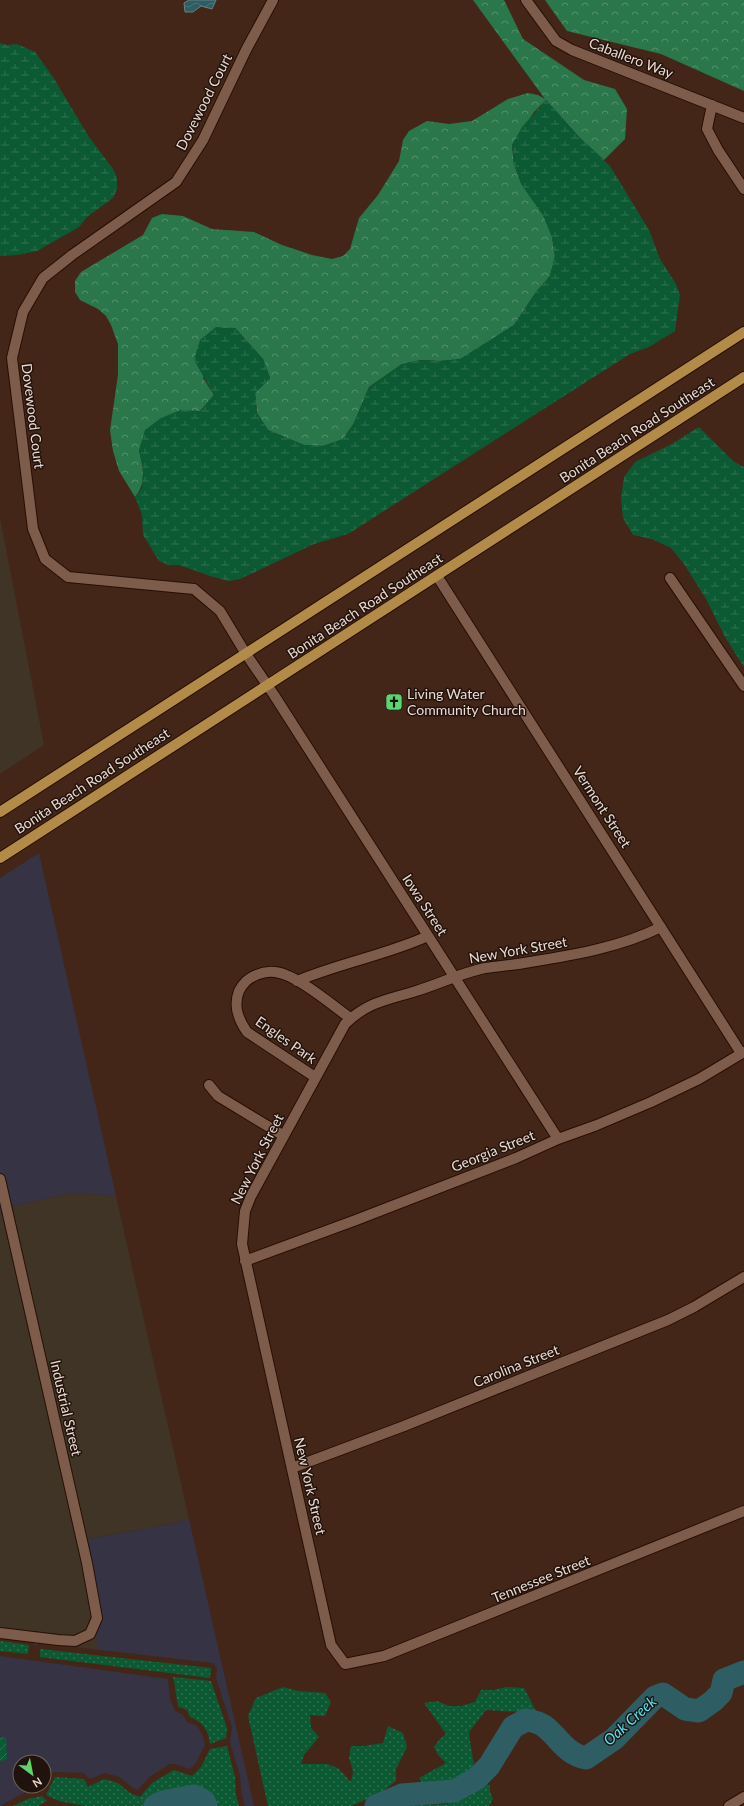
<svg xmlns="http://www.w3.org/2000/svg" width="744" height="1806" font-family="Lato,sans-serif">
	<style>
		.commercial { fill: #363344 }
		.industrial { fill: #3f3425 }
		.grass { fill: url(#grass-dots) }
		.forest { fill: url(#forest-crowns) }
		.wetland { fill: url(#wetland-marsh) }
		.garden { fill: url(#garden-furrows) }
		.water { fill: url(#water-waves); stroke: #678284 }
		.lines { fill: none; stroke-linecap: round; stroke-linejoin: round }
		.river { stroke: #2e5d63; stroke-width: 23 }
		.street-casing { stroke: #280e02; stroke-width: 12 }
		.primary-casing { stroke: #280e02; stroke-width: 12 }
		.street { stroke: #7d5c4c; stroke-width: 10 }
		.primary { stroke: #b28b48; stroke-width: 10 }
		.labels { text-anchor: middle; stroke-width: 3; stroke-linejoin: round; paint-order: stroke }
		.street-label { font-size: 14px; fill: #eddad1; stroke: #20130d }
		.poi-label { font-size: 14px; fill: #eddad1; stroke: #20130d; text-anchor: start }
		.water-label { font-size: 15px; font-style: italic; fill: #4ce6f7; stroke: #20130d }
	</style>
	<defs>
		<pattern id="grass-dots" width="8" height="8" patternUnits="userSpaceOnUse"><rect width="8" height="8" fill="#0c5a33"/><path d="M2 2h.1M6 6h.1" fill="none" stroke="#307150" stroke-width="1.8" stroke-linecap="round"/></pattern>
		<pattern id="forest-crowns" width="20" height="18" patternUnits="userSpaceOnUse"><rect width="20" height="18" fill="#2a774b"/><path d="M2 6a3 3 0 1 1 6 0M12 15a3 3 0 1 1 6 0" fill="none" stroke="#54906c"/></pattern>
		<pattern id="wetland-marsh" width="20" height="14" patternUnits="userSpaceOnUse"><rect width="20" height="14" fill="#0c5a33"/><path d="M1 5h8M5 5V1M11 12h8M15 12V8" fill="none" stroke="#307150"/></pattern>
		<pattern id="garden-furrows" width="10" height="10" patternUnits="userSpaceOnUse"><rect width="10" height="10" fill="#0c5a33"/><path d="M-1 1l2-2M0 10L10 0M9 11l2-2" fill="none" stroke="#307150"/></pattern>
		<pattern id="water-waves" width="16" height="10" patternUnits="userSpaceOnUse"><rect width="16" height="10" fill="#2e5d63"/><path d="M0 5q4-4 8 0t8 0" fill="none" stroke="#4d7478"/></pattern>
	</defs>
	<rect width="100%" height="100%" fill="#432618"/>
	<path class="commercial" d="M 39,853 L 116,1196 L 76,1193 L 76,1192 L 10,1207 L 0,1213 L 0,878 Z
		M 189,1519 L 254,1806 L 245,1806 L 242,1795 L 240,1776 L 230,1742 L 232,1727 L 216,1678 L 217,1668 L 213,1663 L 40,1643 L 35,1646 L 33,1641 L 0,1633 L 82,1540 L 170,1524 Z
		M 0,1656 L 168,1679 L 170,1699 L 175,1711 L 183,1715 L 187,1722 L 197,1726 L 202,1734 L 205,1745 L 196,1763 L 190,1769 L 175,1764 L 170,1764 L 149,1777 L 138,1790 L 133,1788 L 119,1777 L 105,1773 L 90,1779 L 83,1773 L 52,1772 L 44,1785 L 44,1762 L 20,1762 L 20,1786 L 44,1786 L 42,1790 L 24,1793 L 0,1806 Z"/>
	<path class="industrial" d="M 0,518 L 44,745 L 0,774 Z
		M 76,1192 L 76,1193 L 116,1196 L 189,1519 L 170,1524 L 82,1540 L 98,1650 L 0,1633 L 0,1213 L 10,1207 Z"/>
	<path class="grass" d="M 0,1641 L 29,1645 L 28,1654 L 0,1651 Z
		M 40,1649 L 211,1668 L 210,1678 L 40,1657 Z
		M 173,1677 L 211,1681 L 227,1728 L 226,1738 L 210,1744 C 208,1730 204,1723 190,1717 L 187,1710 L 179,1707 C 175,1697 176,1687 173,1677 Z
		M 283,1687 L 298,1691 L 325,1693 L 331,1702 L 325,1716 L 310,1715 L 311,1728 L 319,1737 L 304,1755 L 301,1764 L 327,1764 L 338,1768 L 351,1782 L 353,1771 L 349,1758 L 351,1746 L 364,1746 L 383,1743 L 388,1726 L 403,1733 L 407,1747 L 396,1769 L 396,1781 L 379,1794 L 351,1806 L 268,1806 L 248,1716 L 256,1698 Z
		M 506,1687 L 524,1688 L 537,1713 L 486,1710 L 469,1732 C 470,1746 475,1762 474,1776 C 456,1788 443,1788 423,1785 L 419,1778 L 446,1763 L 438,1755 L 434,1747 L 439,1740 L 446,1734 L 424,1703 L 437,1701 L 449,1706 L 461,1706 L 475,1702 L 481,1690 L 494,1690 Z
		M 227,1746 L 235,1777 L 236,1795 L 239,1806 L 210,1806 L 204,1795 L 186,1794 L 167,1797 L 153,1806 L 86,1806 L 59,1801 L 46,1795 L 55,1777 L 84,1779 L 88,1787 L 104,1779 L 118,1783 L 130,1793 L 140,1797 L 152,1783 L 174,1770 L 192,1776 L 201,1767 L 210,1749 Z
		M 480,1779 L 490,1786 L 490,1792 L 493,1799 L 489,1806 L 393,1806 L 448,1804 L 453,1797 Z
		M 42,1796 L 47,1801 L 38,1806 L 13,1806 L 28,1799 Z
		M 195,1799 L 202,1806 L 164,1806 L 166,1805 Z"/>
	<path class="forest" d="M 473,0 L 504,0 L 523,39 L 584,80 L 615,89 L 627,109 L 625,139 L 604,160 L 580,138 L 546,100 L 534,112 L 512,145 L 514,165 L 544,217 L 552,237 L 555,256 L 550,276 L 536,292 L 514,325 L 461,359 L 440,361 L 421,360 L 402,364 L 369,387 L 354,423 L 343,439 L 323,446 L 304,445 L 268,430 L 257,413 L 255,393 L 270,378 L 263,359 L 235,328 L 203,378 L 214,395 L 200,411 L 181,411 L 139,450 C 143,468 147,482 135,497 L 119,471 L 113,451 L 110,430 L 118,375 L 118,344 L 111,325 L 106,316 L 98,309 L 80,300 L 75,292 L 75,281 L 81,272 L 143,235 L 152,218 L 162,214 L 183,216 L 212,229 L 254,232 L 282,245 L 312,255 L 332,259 L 343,256 L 350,249 L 359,218 L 378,195 L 399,161 L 403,140 L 409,131 L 427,121 L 449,124 L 472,121 L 508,99 L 528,93 L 538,95 L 545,99 Z
		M 545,0 L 744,0 L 744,91 L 661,54 L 567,31 Z"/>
	<path class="wetland" d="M 0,43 L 7,45 L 17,44 L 35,52 L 53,77 L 89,137 L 113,169 L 117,178 L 117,189 L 113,198 L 87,217 L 79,227 L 37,251 L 17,255 L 0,256 Z
		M 546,100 L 580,138 L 610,166 L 649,230 L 660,259 L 676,284 L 680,295 L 675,331 L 649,347 L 630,354 L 348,534 L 314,544 L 240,579 L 229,581 L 210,576 L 179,565 L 168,565 L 159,561 L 143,535 L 142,515 L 135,497 L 142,488 L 143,469 L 139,450 L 145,430 L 161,418 L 181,410 L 200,411 L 214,395 L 194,360 L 200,340 L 216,327 L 235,328 L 263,359 L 270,378 L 255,393 L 257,413 L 268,430 L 304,445 L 323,446 L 343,439 L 354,423 L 369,387 L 402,364 L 421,360 L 440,361 L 460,359 L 514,325 L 536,292 L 550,276 L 555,256 L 552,237 L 544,217 L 521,184 L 514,165 L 512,145 L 522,127 Z
		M 699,427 L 733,461 L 744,467 L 744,667 L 725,637 L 706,599 L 684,564 L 671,548 L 652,539 L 633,535 L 623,518 L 621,498 L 624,477 L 635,462 L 672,444 Z"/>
	<path class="garden" d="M 0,1737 L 6,1737 L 7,1759 L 0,1762 Z"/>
	<path class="water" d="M 189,0 L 216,0 L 212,9 L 201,6 L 193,12 L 185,12 L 184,3 Z"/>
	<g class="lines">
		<path class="river" d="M 155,1806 L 163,1802 L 194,1796 L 204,1801 L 206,1806
			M 376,1806 L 402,1795 L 454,1791 L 476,1779 L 489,1766 L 513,1727 L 526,1720 C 532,1721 540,1723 544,1726 C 560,1738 564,1753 586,1758 L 614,1739 L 655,1697 L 663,1694 L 685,1709 L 699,1711 L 713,1701 L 721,1693 L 724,1680 L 744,1672"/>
		<defs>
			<path id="street" d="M 273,0 L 246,50 L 203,140 L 176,182 L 72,255 L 43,278 L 23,312 L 12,358 L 33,529 L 45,559 L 68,577 L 194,589 L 220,611 L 246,654 L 274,695 L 558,1139
				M 526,0 L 556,41 L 572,50 L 744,118
				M 712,105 L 707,129 L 718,150 L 744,189
				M 437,576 L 741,1053
				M 670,578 L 744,686
				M 661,927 C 621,947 574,955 530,962 C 515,965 500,966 485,968 C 461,973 439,984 416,991 C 387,1000 367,1002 345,1024 L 251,1196 L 245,1211 L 242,1244 L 331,1645 L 345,1664 L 384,1656 L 744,1511
				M 297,981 C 340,963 386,955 428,936
				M 315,1077 L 247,1032 C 238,1019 233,1006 239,991 C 242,985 247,979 254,976 C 260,973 267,971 275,972 C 296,974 332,1005 350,1018
				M 209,1085 L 218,1096 L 284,1136
				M 0,1179 L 87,1563 L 97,1618 L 90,1634 L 75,1641 L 58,1640 L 0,1633
				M 245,1261 L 356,1220 L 516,1158 L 558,1139 L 597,1125 L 651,1102 L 699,1079 L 744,1052
				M 292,1468 L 404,1426 L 668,1320 L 694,1307 L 744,1277
				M 729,1806 L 744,1797"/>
			<path id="primary" d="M 0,812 L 744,332
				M 0,858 L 744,377"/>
		</defs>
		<use href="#street" class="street-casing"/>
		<use href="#primary" class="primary-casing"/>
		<use href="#street" class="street"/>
		<use href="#primary" class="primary"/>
	</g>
	<defs>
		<symbol id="church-square" viewBox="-11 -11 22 22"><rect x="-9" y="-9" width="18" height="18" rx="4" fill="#5dd56c" stroke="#20130d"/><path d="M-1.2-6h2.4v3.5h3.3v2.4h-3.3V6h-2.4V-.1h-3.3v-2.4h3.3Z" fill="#111"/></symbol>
	</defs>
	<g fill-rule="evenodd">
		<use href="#church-square" x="384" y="692" width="20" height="20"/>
	</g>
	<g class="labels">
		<g class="street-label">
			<text transform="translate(631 58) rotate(21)" y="5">Caballero Way</text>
			<text transform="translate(204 102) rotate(-63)" y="5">Dovewood Court</text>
			<text transform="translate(33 416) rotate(83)" y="5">Dovewood Court</text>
			<text transform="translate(637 430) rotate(-33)" y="5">Bonita Beach Road Southeast</text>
			<text transform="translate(365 606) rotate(-33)" y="5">Bonita Beach Road Southeast</text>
			<text transform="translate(92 781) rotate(-33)" y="5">Bonita Beach Road Southeast</text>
			<text transform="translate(602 807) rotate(57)" y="5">Vermont Street</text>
			<text transform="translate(425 905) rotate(57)" y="5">Iowa Street</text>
			<text transform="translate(518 950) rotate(-10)" y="5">New York Street</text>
			<text transform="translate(286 1040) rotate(35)" y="5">Engles Park</text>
			<text transform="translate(493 1151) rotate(-22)" y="5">Georgia Street</text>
			<text transform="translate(257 1159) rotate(-63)" y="5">New York Street</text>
			<text transform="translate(516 1366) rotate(-22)" y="5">Carolina Street</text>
			<text transform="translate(66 1408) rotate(77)" y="5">Industrial Street</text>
			<text transform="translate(310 1486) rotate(77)" y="5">New York Street</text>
			<text transform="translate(541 1579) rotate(-22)" y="5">Tennessee Street</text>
		</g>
		<g class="poi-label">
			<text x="407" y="699">Living Water<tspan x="407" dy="16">Community Church</tspan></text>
		</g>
		<g class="water-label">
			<text transform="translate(630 1721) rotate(-42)" y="5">Oak Creek</text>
		</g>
	</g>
	<g transform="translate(32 1774) rotate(148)"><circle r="19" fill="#20130d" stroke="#72635b"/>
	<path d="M0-3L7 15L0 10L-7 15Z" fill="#5dd56c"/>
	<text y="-6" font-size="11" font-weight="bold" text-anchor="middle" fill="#eddad1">N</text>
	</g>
</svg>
